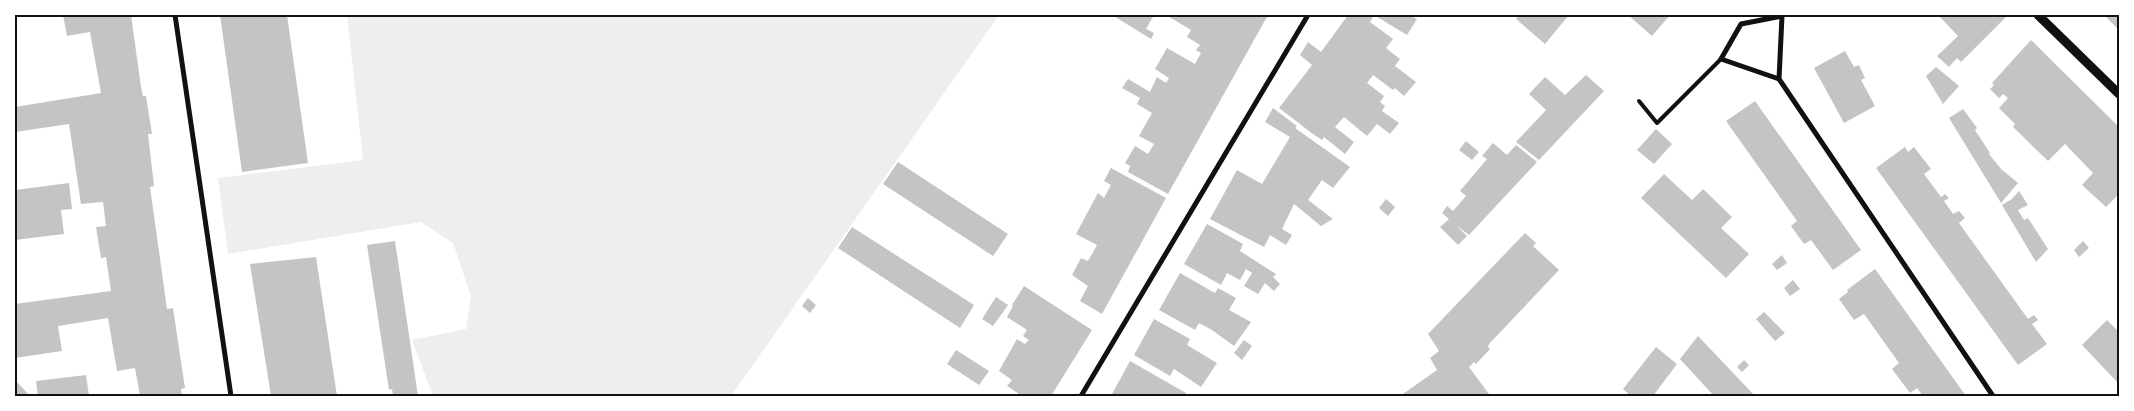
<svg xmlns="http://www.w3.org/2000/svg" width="2134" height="411" font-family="'DejaVu Sans',sans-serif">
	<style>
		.green { fill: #eee }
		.building { fill: #c4c4c4 }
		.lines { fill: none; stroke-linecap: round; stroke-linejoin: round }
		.service { stroke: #111; stroke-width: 4 }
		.minor { stroke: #111; stroke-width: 5 }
		.tertiary { stroke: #111; stroke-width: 9 }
		.neatline { fill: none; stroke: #111; stroke-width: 2 }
	</style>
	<rect width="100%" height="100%" fill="#fff"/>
	<path class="green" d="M 347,15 L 999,15 L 731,396 L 433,396 L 412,340 L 466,329 L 471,296 L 453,243 L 421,222 L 228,254 L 218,178 L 363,160 Z"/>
	<path class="building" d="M 63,15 L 131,15 L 141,87 L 143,96 L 146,96 L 152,134 L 148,134 L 154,186 L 150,187 L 167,309 L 173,308 L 185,388 L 181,389 L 182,396 L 140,396 L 135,368 L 117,371 L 108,318 L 58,326 L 62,351 L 15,358 L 15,304 L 111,291 L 106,257 L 101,258 L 96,227 L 106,226 L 103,202 L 81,204 L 69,124 L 15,132 L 15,107 L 101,93 L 90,32 L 67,36 Z
		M 220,15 L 287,15 L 308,163 L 242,172 Z
		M 1112,15 L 1154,15 L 1146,29 L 1154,33 L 1151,39 Z
		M 1166,15 L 1268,15 L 1168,194 L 1128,172 L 1130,166 L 1125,163 L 1135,146 L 1148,154 L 1154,144 L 1139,136 L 1152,113 L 1137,104 L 1140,98 L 1122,88 L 1128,79 L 1150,92 L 1157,77 L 1166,83 L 1169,78 L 1155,69 L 1167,48 L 1195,64 L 1201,53 L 1196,50 L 1200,45 L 1187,37 L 1191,30 Z
		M 1348,15 L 1409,15 L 1417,19 L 1407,35 L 1374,15 L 1370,22 L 1393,39 L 1386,48 L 1400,59 L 1395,66 L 1416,82 L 1404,96 L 1395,88 L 1393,90 L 1373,75 L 1367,83 L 1384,96 L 1380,102 L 1385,106 L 1382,111 L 1399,123 L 1390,134 L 1377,124 L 1367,136 L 1344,117 L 1335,127 L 1354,142 L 1345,154 L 1324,137 L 1322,140 L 1313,134 L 1279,108 L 1312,65 L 1300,55 L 1308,42 L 1321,52 Z
		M 1520,15 L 1569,15 L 1545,44 L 1516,19 Z
		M 1628,15 L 1670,15 L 1652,36 Z
		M 1938,15 L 2005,15 L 2007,16 L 1961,62 L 1957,58 L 1949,67 L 1937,56 L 1958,36 Z
		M 2104,15 L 2119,15 L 2119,30 Z
		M 2031,40 L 2119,127 L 2119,194 L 2106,207 L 2082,185 L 2093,173 L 2065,144 L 2048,161 L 2013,127 L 2015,124 L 1999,108 L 2008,98 L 2003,94 L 1999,98 L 1990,89 L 1994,85 L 1992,83 Z
		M 1845,51 L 1854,67 L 1859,65 L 1865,78 L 1861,80 L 1875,106 L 1844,123 L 1814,68 Z
		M 1936,67 L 1959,86 L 1943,104 L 1926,76 Z
		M 1586,75 L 1604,91 L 1539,160 L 1516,142 L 1546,110 L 1529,94 L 1545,77 L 1565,95 Z
		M 1755,101 L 1861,250 L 1833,270 L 1811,240 L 1804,244 L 1791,226 L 1797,221 L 1726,121 Z
		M 1273,108 L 1297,126 L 1295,128 L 1350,167 L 1333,188 L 1322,180 L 1308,200 L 1333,219 L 1321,226 L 1294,204 L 1282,229 L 1292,235 L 1286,245 L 1270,235 L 1264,247 L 1210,219 L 1237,170 L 1262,184 L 1290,137 L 1265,122 Z
		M 1963,109 L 1977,128 L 1975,130 L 1990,153 L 1989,154 L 2001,169 L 2018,183 L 2001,203 L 1949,118 Z
		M 1656,129 L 1672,144 L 1654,164 L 1637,150 Z
		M 1466,141 L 1479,152 L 1472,160 L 1459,150 Z
		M 1493,143 L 1507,155 L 1516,145 L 1537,162 L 1469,235 L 1456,225 L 1467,236 L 1458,245 L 1440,227 L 1449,219 L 1442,213 L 1447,206 L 1453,211 L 1466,196 L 1460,191 L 1487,159 L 1482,156 Z
		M 1905,147 L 1908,152 L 1914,147 L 1931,169 L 1924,174 L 1941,197 L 1945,194 L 1949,198 L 1944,201 L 1953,214 L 1959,211 L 1965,218 L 1959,223 L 2028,319 L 2034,315 L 2038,320 L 2032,324 L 2047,344 L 2018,365 L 1876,168 Z
		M 898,162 L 1008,234 L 993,256 L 883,184 Z
		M 1111,168 L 1166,198 L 1102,314 L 1080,301 L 1088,286 L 1072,275 L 1081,258 L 1088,261 L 1097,245 L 1076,234 L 1098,193 L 1104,198 L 1111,185 L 1104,181 Z
		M 1664,174 L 1692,200 L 1703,189 L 1732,217 L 1721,228 L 1749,254 L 1726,278 L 1641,198 Z
		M 69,183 L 72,209 L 61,210 L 64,234 L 15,240 L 15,190 Z
		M 2019,191 L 2028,205 L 2018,210 L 2024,220 L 2028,218 L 2048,249 L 2036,262 L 2002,205 L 2012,199 Z
		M 1386,199 L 1395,207 L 1388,216 L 1379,208 Z
		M 1207,224 L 1243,244 L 1240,251 L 1276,274 L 1273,277 L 1280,284 L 1274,291 L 1265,283 L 1258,294 L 1244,286 L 1252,273 L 1246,269 L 1240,280 L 1227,273 L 1221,285 L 1184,264 Z
		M 852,227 L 974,305 L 960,328 L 838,248 Z
		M 1525,233 L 1536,243 L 1533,246 L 1559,270 L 1489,344 L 1488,347 L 1490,349 L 1476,364 L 1474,362 L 1469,367 L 1489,394 L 1486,396 L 1400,396 L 1437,370 L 1430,358 L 1439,351 L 1428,334 Z
		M 395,241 L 406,315 L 418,396 L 393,396 L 392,389 L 389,390 L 367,245 Z
		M 2083,241 L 2089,248 L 2079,257 L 2074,250 Z
		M 1782,255 L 1787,263 L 1777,270 L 1772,264 Z
		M 316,257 L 337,396 L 271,396 L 250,264 Z
		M 1875,269 L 1893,294 L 1966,396 L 1923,396 L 1917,388 L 1910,393 L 1892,369 L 1899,363 L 1864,314 L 1854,320 L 1839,299 L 1848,292 L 1847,290 Z
		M 1180,273 L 1215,293 L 1218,288 L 1236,298 L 1229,310 L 1251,322 L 1234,346 L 1212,330 L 1199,323 L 1195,330 L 1159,310 Z
		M 1793,280 L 1800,289 L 1790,296 L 1784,288 Z
		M 1024,286 L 1092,330 L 1051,396 L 1022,396 L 1007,386 L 1012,380 L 999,371 L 1017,339 L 1025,344 L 1029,340 L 1023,336 L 1027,330 L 1007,317 L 1013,306 L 1012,305 Z
		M 996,297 L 1008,305 L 993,326 L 982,319 Z
		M 808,298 L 816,305 L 810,313 L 802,306 Z
		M 1764,312 L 1785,333 L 1775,341 L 1756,319 Z
		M 1154,319 L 1190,339 L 1187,345 L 1217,363 L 1201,387 L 1174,369 L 1170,376 L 1134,355 Z
		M 2107,320 L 2119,332 L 2119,384 L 2082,345 Z
		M 1698,336 L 1755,396 L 1714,396 L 1680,359 Z
		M 1244,340 L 1252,346 L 1242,360 L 1234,353 Z
		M 1656,347 L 1677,364 L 1653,396 L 1631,396 L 1623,389 Z
		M 956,350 L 989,371 L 979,385 L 947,364 Z
		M 1744,360 L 1749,365 L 1742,372 L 1737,367 Z
		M 1130,361 L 1186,393 L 1185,396 L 1111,396 Z
		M 86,375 L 89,396 L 38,396 L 36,381 Z
		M 15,380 L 30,396 L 15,396 Z"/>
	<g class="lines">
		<path class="service" d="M 1639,101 L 1657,123 L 1721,59"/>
		<path class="minor" d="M 175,15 L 231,396
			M 1782,16 L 1779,79 L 1721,59 L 1741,24 Z
			M 1779,79 L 1993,396
			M 1081,396 L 1308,15"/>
		<path class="tertiary" d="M 2038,15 L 2119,94"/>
	</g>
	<rect width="2134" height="411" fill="none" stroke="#ffffff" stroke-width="32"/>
	<rect x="16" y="16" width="2102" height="379" class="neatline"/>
</svg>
